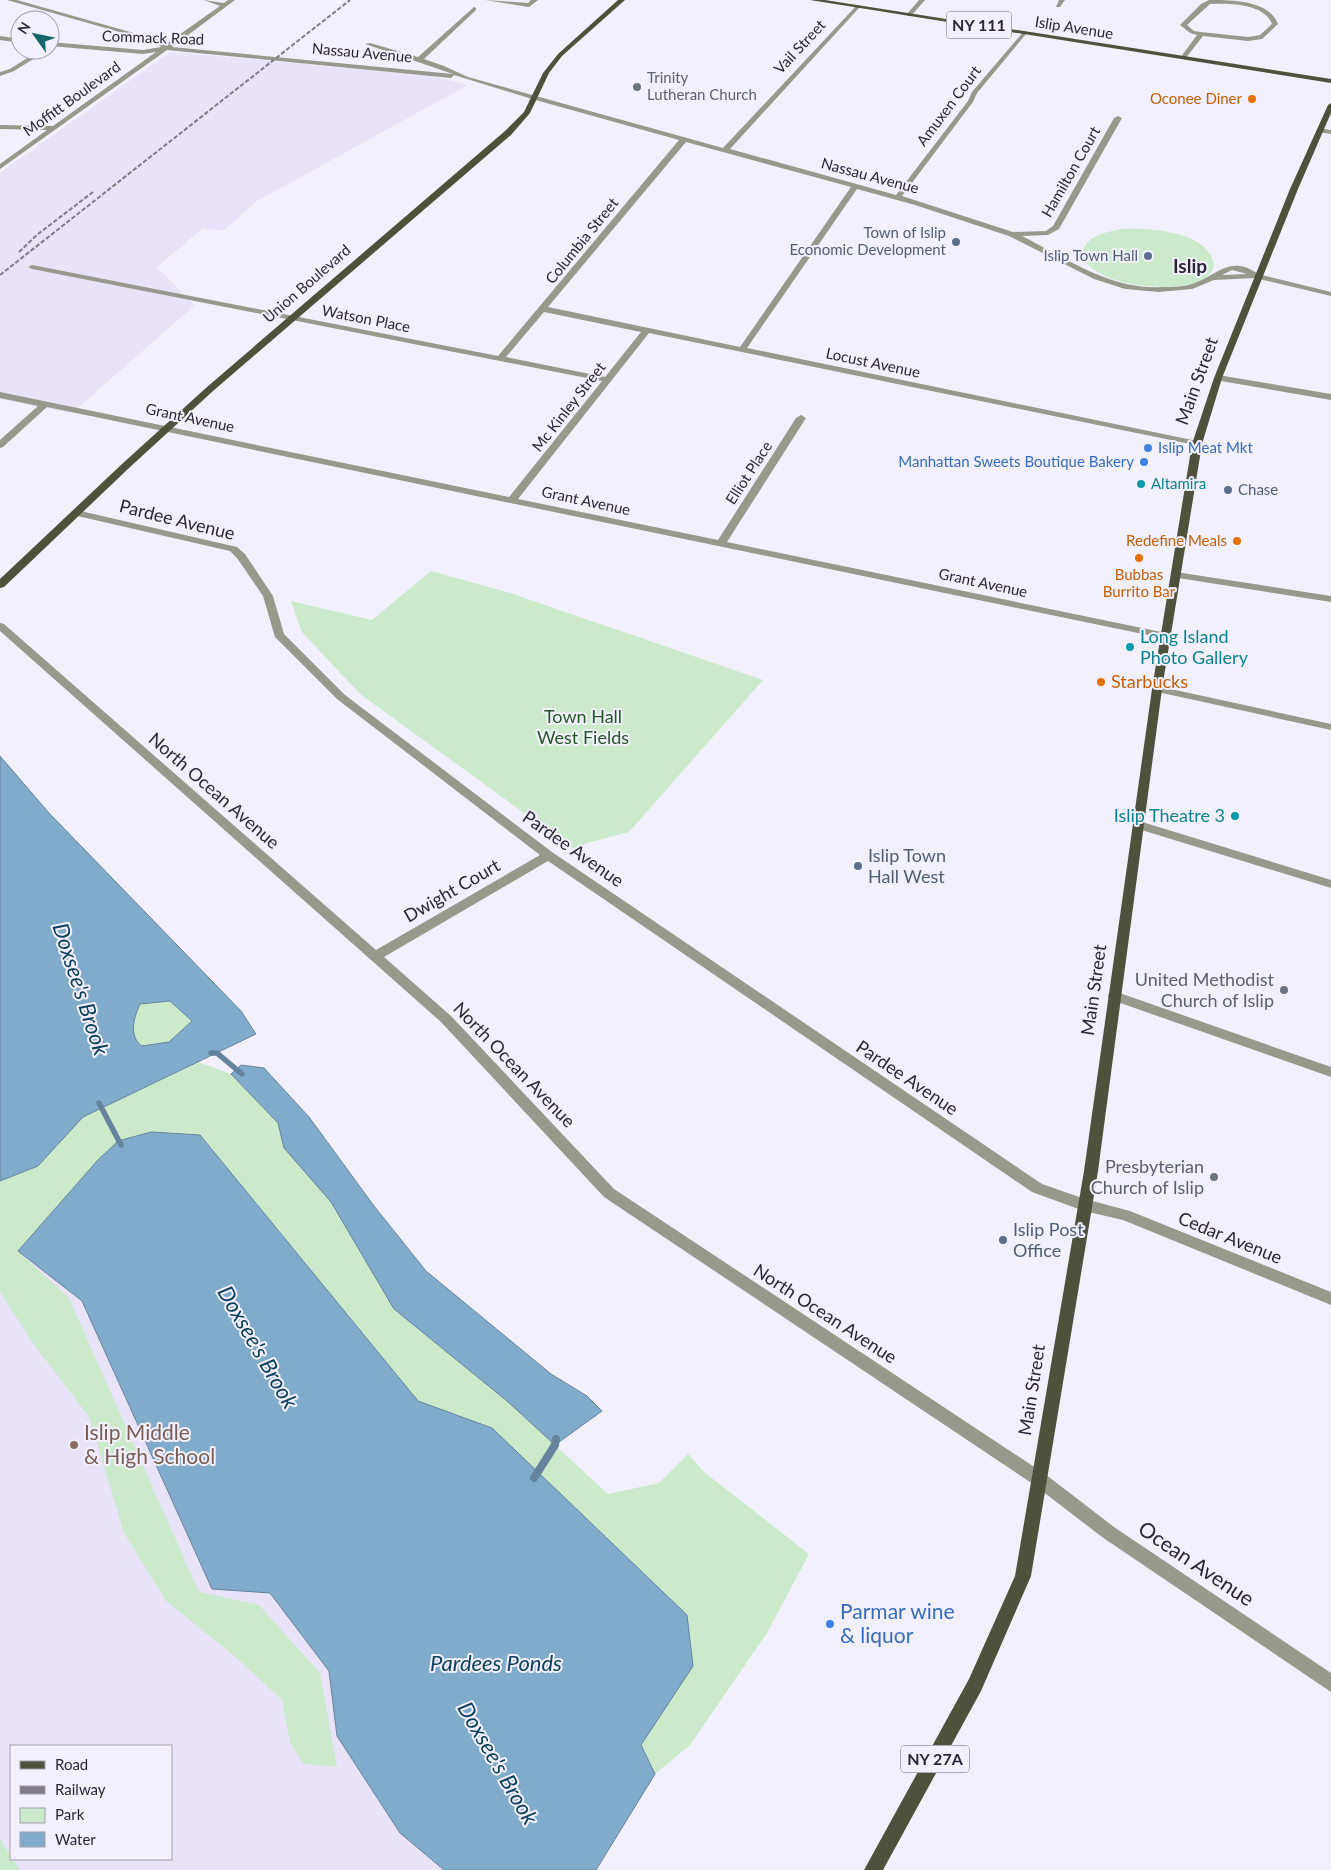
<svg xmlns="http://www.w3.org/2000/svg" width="1331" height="1870" font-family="Lato,sans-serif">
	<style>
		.built { fill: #e8e3f9; fill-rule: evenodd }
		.green { fill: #cbeacc }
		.water { fill: #80abcb; stroke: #66839d; fill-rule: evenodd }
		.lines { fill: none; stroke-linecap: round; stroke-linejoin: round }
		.stream-far1 { stroke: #66839d; stroke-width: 5.5 }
		.stream { stroke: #66839d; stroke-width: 8 }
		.minor { fill: #97998d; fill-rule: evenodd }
		.major { fill: #4e523c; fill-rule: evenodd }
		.rail { stroke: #7e7b87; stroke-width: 2; stroke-dasharray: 4.5 2; stroke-linecap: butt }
		.worship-dot { fill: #6b7280; stroke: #f3f0fd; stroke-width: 2 }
		.food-dot { fill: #e8710a; stroke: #f3f0fd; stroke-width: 2 }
		.service-dot { fill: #5c6f8a; stroke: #f3f0fd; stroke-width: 2 }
		.shop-dot { fill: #3f7fe0; stroke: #f3f0fd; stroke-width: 2 }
		.culture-dot { fill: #0f9aa8; stroke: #f3f0fd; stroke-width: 2 }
		.education-dot { fill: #8d6e63; stroke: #f3f0fd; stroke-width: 2 }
		.labels { text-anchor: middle; stroke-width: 4; stroke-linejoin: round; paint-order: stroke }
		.far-street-label { font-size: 15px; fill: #2a2732; stroke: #f3f0fd }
		.far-worship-label { font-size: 15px; fill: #5b616d; stroke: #f3f0fd; text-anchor: start }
		.far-food-label { font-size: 15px; fill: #c56008; stroke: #f3f0fd; text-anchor: end }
		.far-service-label { font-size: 15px; fill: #4e5e75; stroke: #f3f0fd; text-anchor: end }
		.far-shop-label { font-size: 15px; fill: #366cbe; stroke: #f3f0fd; text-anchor: start }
		.far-culture-label { font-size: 15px; fill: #0d838f; stroke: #f3f0fd; text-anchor: start }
		.shield { fill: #f3f0fd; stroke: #66636f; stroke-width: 1 }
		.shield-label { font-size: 16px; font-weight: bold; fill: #2a2732 }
		.street-label { font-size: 18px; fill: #2a2732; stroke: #f3f0fd }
		.culture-label { font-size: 18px; fill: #0d838f; stroke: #f3f0fd; text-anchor: start }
		.food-label { font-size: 18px; fill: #c56008; stroke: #f3f0fd; text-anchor: start }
		.park-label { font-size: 18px; fill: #215727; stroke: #f3f0fd }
		.service-label { font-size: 18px; fill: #4e5e75; stroke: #f3f0fd; text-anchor: start }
		.worship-label { font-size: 18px; fill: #5b616d; stroke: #f3f0fd; text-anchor: end }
		.far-district-label { font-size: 19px; font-weight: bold; fill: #2a2732; stroke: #f3f0fd }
		.near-education-label { font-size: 21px; fill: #785e54; stroke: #f3f0fd; text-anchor: start }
		.near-street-label { font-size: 21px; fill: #2a2732; stroke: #f3f0fd }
		.near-shop-label { font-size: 21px; fill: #366cbe; stroke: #f3f0fd; text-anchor: start }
		.near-water-label { font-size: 22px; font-style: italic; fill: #0b4060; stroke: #f3f0fd }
	</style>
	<rect width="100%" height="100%" fill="#f3f0fd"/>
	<path class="built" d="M 170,52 L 427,75 L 468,85 L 257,201 L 223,231 L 203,228 L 157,267 L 195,305 L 72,413 L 0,399 L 0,173 Z
		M 0,1213 L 18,1251 L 82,1301 L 212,1589 L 270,1592 L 329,1671 L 337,1736 L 400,1833 L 444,1870 L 0,1870 ZM 11,1746 L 171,1746 L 171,1859 L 11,1859 Z"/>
	<path class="green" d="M 1121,229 C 1146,228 1195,230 1210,254 C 1213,259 1215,264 1213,269 C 1200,297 1122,287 1101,274 C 1092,269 1087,264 1082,256 C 1084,236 1103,233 1121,229 Z
		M 431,571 L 507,592 L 763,680 L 629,832 L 587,843 L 575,850 L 360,694 L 302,632 L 291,601 L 372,620 Z
		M 170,1001 L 192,1021 L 169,1042 L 142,1046 C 128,1036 134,1017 140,1004 Z
		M 198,1062 L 231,1074 L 278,1123 L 284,1148 L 331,1202 L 394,1309 L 507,1401 L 608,1494 L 659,1483 L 688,1454 L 704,1472 L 809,1554 L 767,1633 L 690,1745 L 655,1774 L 641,1745 L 693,1666 L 492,1428 L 418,1401 L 200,1135 L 151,1132 L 118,1141 L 97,1161 L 18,1251 L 69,1298 L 199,1592 L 259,1605 L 320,1673 L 337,1767 L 304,1764 L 290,1743 L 282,1700 L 232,1654 L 166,1601 L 124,1533 L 89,1417 L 32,1342 L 0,1292 L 0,1181 L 38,1166 L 83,1117 Z
		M 0,1839 L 20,1870 L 0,1870 Z"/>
	<path class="water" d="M 0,756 L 49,813 L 241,1011 L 256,1034 L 83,1117 L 38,1166 L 0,1181 ZM 170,1001 L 192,1021 L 169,1042 L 142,1046 C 128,1036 134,1017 140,1004 Z
		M 241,1065 L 264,1068 L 309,1117 L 374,1206 L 426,1271 L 551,1374 L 587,1396 L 602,1411 L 555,1445 L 507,1401 L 394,1309 L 331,1202 L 284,1148 L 278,1123 L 231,1074 Z
		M 151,1132 L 200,1135 L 418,1401 L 492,1428 L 687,1615 L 693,1666 L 641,1745 L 655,1774 L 596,1870 L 444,1870 L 400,1833 L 337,1736 L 329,1671 L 270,1593 L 212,1589 L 82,1301 L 18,1251 L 97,1161 L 118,1141 Z"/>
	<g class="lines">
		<path class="stream-far1" d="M 211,1053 L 217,1053 L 242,1074
			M 99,1103 L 121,1145"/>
		<path class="stream" d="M 534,1478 L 555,1445 L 556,1439"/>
		<path class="minor" d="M 7,0 L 17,0 L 162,41 L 166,44 L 220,6 L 204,0 L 224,3 L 228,0 L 235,0 L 172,47 L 453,74 L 365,44 L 370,43 L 418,57 L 474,7 L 476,8 L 476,10 L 424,59 L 444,66 L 468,77 L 723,148 L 857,5 L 859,6 L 859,8 L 730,149 L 896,195 L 968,101 L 972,92 L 1024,31 L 1026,32 L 1026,34 L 977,93 L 973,102 L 902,196 L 1013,232 L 1046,231 L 1053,226 L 1114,118 L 1118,116 L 1122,118 L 1059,229 L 1048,235 L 1022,236 C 1065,258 1111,290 1161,287 C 1171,287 1183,287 1192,284 C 1217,276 1230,254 1258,274 L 1331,292 L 1331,296 L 1255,278 L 1214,280 L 1192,289 L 1159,292 L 1125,289 L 1094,279 L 1009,236 L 915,205 L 857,189 L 747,348 L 1197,441 L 1200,442 L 1200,446 L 649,333 L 518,499 L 718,540 L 796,418 L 801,415 L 806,418 L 727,542 L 1171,634 L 1172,636 L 1171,638 L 1167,639 L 47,407 L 3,447 L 0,448 L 0,440 L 38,406 L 0,398 L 0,392 L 509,497 L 602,381 L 32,269 L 28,267 L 32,265 L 498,356 L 679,140 L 532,99 L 454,75 L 451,78 L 167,50 L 0,169 L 0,164 L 47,130 L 0,129 L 0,125 L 53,126 L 156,52 L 143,54 L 50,46 L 50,42 L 143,50 L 161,47 L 158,43 ZM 686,142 L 851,187 L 740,347 L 548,307 ZM 1232,270 L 1247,274 L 1222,275 ZM 544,312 L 641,332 L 605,377 L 506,357 Z
			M 485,0 L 528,3 L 531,0 L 538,0 L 529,7 Z
			M 919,0 L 925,0 L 911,16 L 907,16 L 907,14 Z
			M 1059,0 L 1065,0 L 1060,7 L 1056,7 Z
			M 1209,0 C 1231,0 1269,0 1278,24 L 1262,39 L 1248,41 L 1203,36 L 1185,59 L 1181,59 L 1180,58 L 1197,35 L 1190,33 L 1180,25 L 1201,4 ZM 1210,4 C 1229,3 1264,3 1272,24 L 1260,35 L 1248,37 L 1201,32 L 1194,31 L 1187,25 Z
			M 0,36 L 20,39 L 20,43 L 0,40 Z
			M 40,50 L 48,50 L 14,71 L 0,76 L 0,72 L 10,69 Z
			M 1318,128 L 1331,130 L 1331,134 L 1318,132 Z
			M 1218,375 L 1331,394 L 1331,400 L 1215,380 L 1214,378 Z
			M 76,510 L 237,547 L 245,554 L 273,596 L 284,634 L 345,695 L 552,852 L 1042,1184 L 1085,1199 L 1130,1211 L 1331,1292 L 1331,1305 L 1123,1220 L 1084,1211 L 1032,1192 L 548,861 L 384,957 L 451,1016 L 614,1189 L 1045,1474 L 1114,1527 L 1331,1673 L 1331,1692 L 1102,1537 L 1033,1484 L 604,1197 L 441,1022 L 0,631 L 0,623 L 4,624 L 376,950 L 540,855 L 337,699 L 275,637 L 263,596 L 237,558 L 230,551 L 73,515 L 73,511 Z
			M 1176,572 L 1331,596 L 1331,602 L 1172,577 L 1172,573 Z
			M 1157,686 L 1331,724 L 1331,730 L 1153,691 L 1152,689 L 1153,687 Z
			M 1139,821 L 1331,880 L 1331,888 L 1135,828 L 1133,825 Z
			M 1114,991 L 1331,1067 L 1331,1077 L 1109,999 L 1108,996 L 1109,993 Z"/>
		<path class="major" d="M 618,0 L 625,0 L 562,56 L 549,73 L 530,113 L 511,135 L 213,391 L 129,468 L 4,587 L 0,588 L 0,579 L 122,464 L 207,387 L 505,131 L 524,112 L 543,73 L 558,54 Z
			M 810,0 L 825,0 L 1331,79 L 1331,83 Z
			M 1331,103 L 1331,113 L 1298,189 L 1222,378 L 1202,444 L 1162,689 L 1098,1171 L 1031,1576 L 981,1691 L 883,1870 L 864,1870 L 969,1679 L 1015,1576 L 1084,1171 L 1152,689 L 1192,444 L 1214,378 L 1290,189 L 1328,105 Z"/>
		<path class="rail" d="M 19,252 L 38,234 L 93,192
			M 0,275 L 350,0"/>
	</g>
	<g class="worship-dot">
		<circle cx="637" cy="87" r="5"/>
		<circle cx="1284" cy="990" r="5"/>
		<circle cx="1214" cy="1177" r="5"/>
	</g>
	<g class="food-dot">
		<circle cx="1252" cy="99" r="5"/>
		<circle cx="1237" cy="541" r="5"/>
		<circle cx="1139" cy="558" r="5"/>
		<circle cx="1101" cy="682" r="5"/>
	</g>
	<g class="service-dot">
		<circle cx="956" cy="242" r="5"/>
		<circle cx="1148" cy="256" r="5"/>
		<circle cx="1228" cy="490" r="5"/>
		<circle cx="858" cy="866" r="5"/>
		<circle cx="1003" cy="1240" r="5"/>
	</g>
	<g class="shop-dot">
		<circle cx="1148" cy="448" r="5"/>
		<circle cx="1144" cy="462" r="5"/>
		<circle cx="830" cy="1624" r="5"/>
	</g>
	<g class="culture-dot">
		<circle cx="1141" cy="484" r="5"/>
		<circle cx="1130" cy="647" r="5"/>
		<circle cx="1235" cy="816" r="5"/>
	</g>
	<circle class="education-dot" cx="74" cy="1445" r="5"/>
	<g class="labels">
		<g class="far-street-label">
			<text transform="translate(1074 28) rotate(9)" y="5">Islip Avenue</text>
			<text transform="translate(153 38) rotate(2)" y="5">Commack Road</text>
			<text transform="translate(800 47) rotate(-47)" y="5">Vail Street</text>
			<text transform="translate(362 53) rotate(5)" y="5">Nassau Avenue</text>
			<text transform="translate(72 99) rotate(-36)" y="5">Moffitt Boulevard</text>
			<text transform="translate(949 106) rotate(-53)" y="5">Amuxen Court</text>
			<text transform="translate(1071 172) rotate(-60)" y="5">Hamilton Court</text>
			<text transform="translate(870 176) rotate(15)" y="5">Nassau Avenue</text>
			<text transform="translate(582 241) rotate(-51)" y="5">Columbia Street</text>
			<text transform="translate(307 284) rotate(-41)" y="5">Union Boulevard</text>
			<text transform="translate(366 319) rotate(11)" y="5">Watson Place</text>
			<text transform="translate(873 363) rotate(12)" y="5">Locust Avenue</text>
			<text transform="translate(569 407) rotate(-52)" y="5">Mc Kinley Street</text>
			<text transform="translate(190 418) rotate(12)" y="5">Grant Avenue</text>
			<text transform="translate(749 473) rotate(-57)" y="5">Elliot Place</text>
			<text transform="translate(586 501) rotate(12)" y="5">Grant Avenue</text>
			<text transform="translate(983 583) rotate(12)" y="5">Grant Avenue</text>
		</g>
		<g class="far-worship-label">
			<text x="647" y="83">Trinity<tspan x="647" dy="17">Lutheran Church</tspan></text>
		</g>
		<g class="far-food-label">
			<text x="1242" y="104">Oconee Diner</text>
			<text x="1227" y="546">Redefine Meals</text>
			<text x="1139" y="580" text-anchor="middle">Bubbas<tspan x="1139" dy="17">Burrito Bar</tspan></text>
		</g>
		<g class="far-service-label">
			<text x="946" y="238">Town of Islip<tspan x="946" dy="17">Economic Development</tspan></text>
			<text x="1138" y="261">Islip Town Hall</text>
			<text x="1238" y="495" text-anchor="start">Chase</text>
		</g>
		<g class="far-shop-label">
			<text x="1158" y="453">Islip Meat Mkt</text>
			<text x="1134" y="467" text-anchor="end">Manhattan Sweets Boutique Bakery</text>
		</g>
		<g class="far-culture-label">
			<text x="1151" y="489">Altamira</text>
		</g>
		<g class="shield">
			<rect x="946.5" y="11.5" width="65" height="27" rx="4"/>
			<rect x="901" y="1745.5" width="68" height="27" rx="4"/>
		</g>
		<g class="shield-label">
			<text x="979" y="31">NY 111</text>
			<text x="935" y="1765">NY 27A</text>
		</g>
		<g class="street-label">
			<text transform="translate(1197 381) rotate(-70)" y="6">Main Street</text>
			<text transform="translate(177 520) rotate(14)" y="6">Pardee Avenue</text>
			<text transform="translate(214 791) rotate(41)" y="6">North Ocean Avenue</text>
			<text transform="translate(573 849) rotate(35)" y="6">Pardee Avenue</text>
			<text transform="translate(452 891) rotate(-30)" y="6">Dwight Court</text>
			<text transform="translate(1094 990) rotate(-82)" y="6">Main Street</text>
			<text transform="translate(514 1065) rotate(46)" y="6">North Ocean Avenue</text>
			<text transform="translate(907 1078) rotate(34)" y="6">Pardee Avenue</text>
			<text transform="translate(1230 1238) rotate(22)" y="6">Cedar Avenue</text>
			<text transform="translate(825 1314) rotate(33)" y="6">North Ocean Avenue</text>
			<text transform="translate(1032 1390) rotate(-81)" y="6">Main Street</text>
		</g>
		<g class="culture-label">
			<text x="1140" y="643">Long Island<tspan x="1140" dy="21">Photo Gallery</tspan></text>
			<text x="1225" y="822" text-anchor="end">Islip Theatre 3</text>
		</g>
		<g class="food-label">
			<text x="1111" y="688">Starbucks</text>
		</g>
		<g class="park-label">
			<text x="583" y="723">Town Hall<tspan x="583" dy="21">West Fields</tspan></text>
		</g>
		<g class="service-label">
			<text x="868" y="862">Islip Town<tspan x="868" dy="21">Hall West</tspan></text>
			<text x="1013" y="1236">Islip Post<tspan x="1013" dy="21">Office</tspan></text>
		</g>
		<g class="worship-label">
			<text x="1274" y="986">United Methodist<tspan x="1274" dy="21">Church of Islip</tspan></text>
			<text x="1204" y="1173">Presbyterian<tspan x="1204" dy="21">Church of Islip</tspan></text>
		</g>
		<g class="far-district-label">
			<text x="1190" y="273">Islip</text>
		</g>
		<g class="near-education-label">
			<text x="84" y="1440">Islip Middle<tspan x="84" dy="24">&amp; High School</tspan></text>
		</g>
		<g class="near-street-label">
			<text transform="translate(1196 1564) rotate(34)" y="7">Ocean Avenue</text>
		</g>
		<g class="near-shop-label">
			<text x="840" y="1619">Parmar wine<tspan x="840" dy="24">&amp; liquor</tspan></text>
		</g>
		<g class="near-water-label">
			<text transform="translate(81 989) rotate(72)" y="8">Doxsee's Brook</text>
			<text transform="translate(258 1347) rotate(60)" y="8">Doxsee's Brook</text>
			<text x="496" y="1671">Pardees Ponds</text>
			<text transform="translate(498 1763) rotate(60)" y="8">Doxsee's Brook</text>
		</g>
	</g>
	<rect x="10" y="1745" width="162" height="115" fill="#f3f0fd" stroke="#a3a0ac"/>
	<rect x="20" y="1761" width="25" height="8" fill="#4e523c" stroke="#a3a0ac"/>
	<text x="55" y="1770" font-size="15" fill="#2a2732">Road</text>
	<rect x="20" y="1786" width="25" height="8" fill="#7e7b87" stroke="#a3a0ac"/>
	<text x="55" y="1795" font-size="15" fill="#2a2732">Railway</text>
	<rect x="20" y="1808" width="25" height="15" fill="#cbeacc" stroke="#a3a0ac"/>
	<text x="55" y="1820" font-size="15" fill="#2a2732">Park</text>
	<rect x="20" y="1832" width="25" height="15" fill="#80abcb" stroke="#a3a0ac"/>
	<text x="55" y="1845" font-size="15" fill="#2a2732">Water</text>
	<g transform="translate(35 35) rotate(303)"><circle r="24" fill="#f3f0fd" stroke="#a3a0ac"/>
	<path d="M0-4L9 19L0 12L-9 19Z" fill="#16646c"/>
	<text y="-8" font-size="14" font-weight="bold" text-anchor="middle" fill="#2a2732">N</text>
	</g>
</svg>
